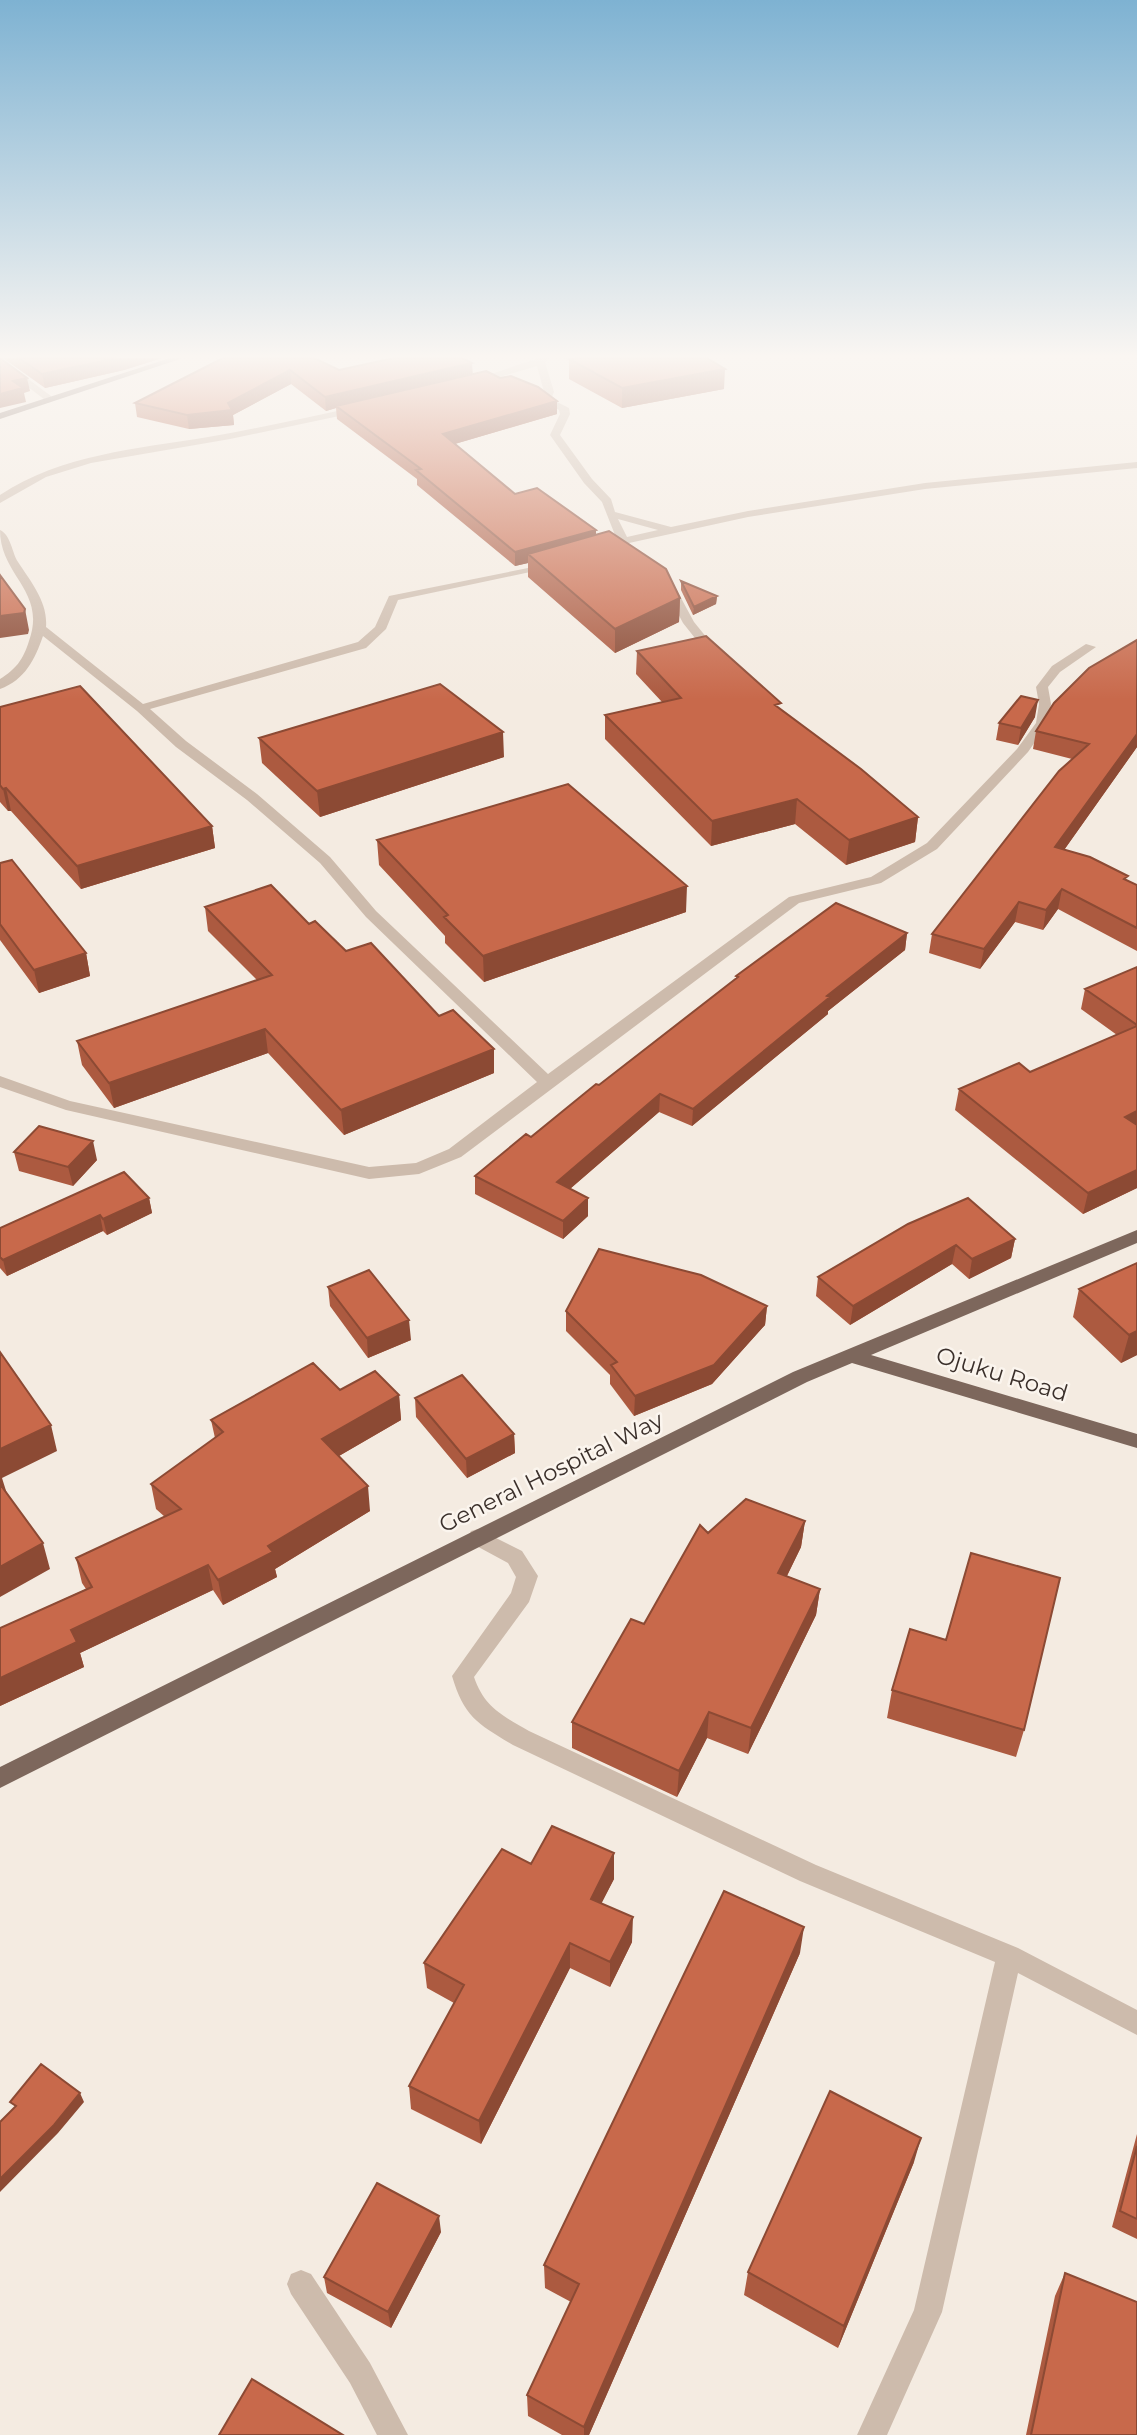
<svg xmlns="http://www.w3.org/2000/svg" width="1137" height="2435" font-family="Montserrat,sans-serif">
	<style>
		.lines { fill: none; stroke-linecap: round; stroke-linejoin: round }
		.minor { fill: #cdbbac; fill-rule: evenodd }
		.major { fill: #7d675c; fill-rule: evenodd }
		.wall { fill: #ac5a40 }
		.shaded-wall { fill: #8c4a34 }
		.building { fill: #c8694b; stroke: #8c4a34; stroke-width: 2 }
		.labels { text-anchor: middle; stroke-width: 5; stroke-linejoin: round; paint-order: stroke }
		.street-label { font-size: 23px; fill: #3b302b; stroke: #fbf5ee }
	</style>
	<rect width="100%" height="100%" fill="#f4ebe1"/>
	<g class="lines">
		<path class="minor" d="M 0,358 L 51,396 L 51,400 L 45,400 L 0,365 Z
			M 539,358 L 550,358 L 545,362 L 554,392 L 551,399 L 569,408 L 570,414 L 560,435 L 592,479 L 611,499 L 615,512 L 671,527 L 748,511 L 925,483 L 1137,462 L 1137,468 L 925,489 L 748,517 L 629,543 L 632,549 L 627,552 L 620,546 L 598,551 L 598,547 L 617,540 L 602,502 L 584,483 L 550,435 L 560,414 L 559,410 L 541,400 L 544,392 L 537,366 L 472,385 L 467,382 ZM 618,519 L 658,530 L 627,537 Z
			M 360,406 L 363,407 L 363,411 L 230,439 L 91,463 L 46,477 L 0,503 L 0,495 C 62,454 137,449 208,437 C 259,428 310,417 360,406 Z
			M 0,530 C 11,535 12,553 18,562 C 31,582 48,602 46,627 L 143,704 L 358,642 L 375,627 L 389,596 L 553,563 L 553,567 L 549,568 L 398,600 L 386,629 L 366,648 L 150,709 L 186,741 L 257,794 L 330,857 L 376,911 L 548,1074 L 789,897 L 871,877 L 927,843 L 1017,749 L 1036,723 L 1039,704 L 1036,687 L 1052,666 L 1086,644 L 1096,647 L 1060,672 L 1048,687 L 1051,704 L 1048,723 L 1028,752 L 937,849 L 881,883 L 799,903 L 461,1157 L 419,1174 L 369,1179 L 66,1110 L 0,1087 L 0,1076 L 70,1101 L 369,1167 L 416,1163 L 449,1149 L 537,1082 L 366,917 L 320,863 L 247,800 L 176,747 L 137,711 L 43,636 C 35,659 25,680 0,689 L 0,679 C 16,669 23,660 29,641 C 47,591 0,576 0,530 Z
			M 666,585 L 674,585 L 694,622 L 720,654 L 718,657 L 710,657 L 683,623 L 664,587 Z
			M 478,1529 L 522,1551 L 538,1576 L 529,1602 L 474,1677 C 484,1707 503,1716 529,1731 L 816,1865 L 1018,1948 L 1137,2010 L 1137,2035 L 1018,1973 L 942,2312 L 887,2435 L 857,2435 L 914,2310 L 995,1962 L 800,1881 L 513,1745 C 478,1724 464,1717 452,1676 L 511,1593 L 516,1577 L 508,1563 L 471,1543 L 468,1537 L 471,1531 Z
			M 301,2270 L 311,2274 L 370,2363 L 408,2435 L 377,2435 L 350,2383 L 291,2294 L 287,2284 L 291,2274 Z"/>
		<path class="major" d="M 170,358 L 183,358 L 0,419 L 0,413 Z
			M 1137,1230 L 1137,1243 L 871,1355 L 1137,1434 L 1137,1448 L 852,1363 L 807,1382 L 0,1788 L 0,1767 L 793,1372 Z"/>
	</g>
	<path class="wall" d="M 3,358 L 162,358 L 124,370 L 45,388 Z
		M 223,358 L 339,370 L 473,374 L 500,378 L 557,401 L 557,414 L 455,444 L 515,494 L 596,530 L 596,534 L 680,598 L 679,622 L 615,653 L 528,577 L 528,563 L 515,566 L 417,485 L 417,479 L 337,419 L 336,408 L 326,411 L 291,384 L 233,415 L 234,425 L 189,429 L 137,417 L 135,403 Z
		M 569,359 L 724,389 L 622,408 L 569,379 Z
		M 681,581 L 717,596 L 716,604 L 693,615 L 681,590 Z
		M 637,651 L 781,710 L 918,817 L 915,842 L 846,865 L 795,824 L 711,846 L 605,739 L 605,715 L 662,702 L 636,674 Z
		M 0,707 L 212,826 L 215,848 L 81,889 L 11,811 L 8,811 L 0,802 Z
		M 1035,717 L 1018,745 L 996,740 L 999,723 Z
		M 1036,731 L 1137,747 L 1064,850 L 1137,885 L 1137,951 L 1058,909 L 1043,930 L 1015,922 L 980,969 L 929,953 L 932,934 L 1072,759 L 1033,749 Z
		M 259,738 L 504,757 L 320,817 L 262,763 Z
		M 377,840 L 686,912 L 484,982 L 445,943 L 445,936 L 379,865 Z
		M 0,863 L 86,953 L 90,976 L 39,993 L 0,940 Z
		M 205,907 L 309,924 L 346,951 L 439,1016 L 494,1049 L 494,1073 L 344,1135 L 268,1053 L 114,1108 L 82,1065 L 77,1041 L 257,980 L 208,931 Z
		M 907,933 L 905,950 L 828,1011 L 828,1014 L 692,1126 L 659,1112 L 570,1189 L 588,1216 L 563,1239 L 475,1194 L 475,1176 L 531,1137 L 599,1085 L 736,979 L 736,976 Z
		M 1137,967 L 1137,1188 L 1083,1214 L 955,1110 L 959,1089 L 1030,1072 L 1117,1035 L 1081,1009 L 1085,989 Z
		M 14,1152 L 97,1160 L 73,1186 L 19,1171 Z
		M 149,1198 L 152,1213 L 107,1235 L 103,1231 L 7,1276 L 0,1268 L 0,1228 Z
		M 908,1224 L 1015,1239 L 1011,1258 L 969,1279 L 952,1264 L 850,1325 L 816,1296 L 818,1277 Z
		M 1137,1263 L 1137,1355 L 1121,1363 L 1073,1317 L 1079,1289 Z
		M 328,1287 L 411,1340 L 368,1358 L 330,1306 Z
		M 767,1306 L 765,1325 L 712,1384 L 634,1416 L 610,1384 L 610,1375 L 566,1331 L 566,1311 Z
		M 340,1390 L 399,1395 L 401,1420 L 339,1456 L 370,1511 L 275,1569 L 277,1577 L 223,1605 L 213,1590 L 80,1653 L 84,1667 L 0,1706 L 0,1628 L 86,1589 L 82,1583 L 76,1558 L 165,1517 L 156,1509 L 151,1484 L 215,1438 L 211,1420 Z
		M 415,1398 L 514,1434 L 515,1453 L 467,1478 L 416,1417 Z
		M 805,1521 L 801,1547 L 787,1576 L 820,1589 L 816,1615 L 748,1754 L 707,1738 L 677,1797 L 572,1748 L 572,1722 L 644,1624 L 708,1533 Z
		M 892,1690 L 1024,1730 L 1016,1757 L 887,1718 Z
		M 614,1853 L 614,1879 L 601,1903 L 632,1942 L 610,1987 L 570,1968 L 481,2144 L 411,2109 L 409,2086 L 454,2003 L 427,1988 L 424,1963 L 531,1864 Z
		M 800,1953 L 589,2435 L 562,2435 L 528,2416 L 527,2395 L 571,2302 L 545,2288 L 544,2265 Z
		M 1137,2134 L 1137,2239 L 1112,2227 Z
		M 914,2162 L 838,2348 L 744,2295 L 748,2272 Z
		M 441,2232 L 391,2328 L 327,2293 L 324,2277 Z
		M 1065,2273 L 1137,2435 L 1026,2435 L 1055,2296 Z"/>
	<path class="shaded-wall" d="M 117,358 L 162,358 L 124,370 L 45,388 L 42,374 Z
		M 472,363 L 473,377 L 336,406 L 336,408 L 326,411 L 325,397 Z
		M 725,369 L 724,389 L 622,408 L 622,388 Z
		M 290,370 L 291,384 L 233,415 L 234,425 L 189,429 L 187,415 L 228,403 Z
		M 27,378 L 30,391 L 24,393 L 26,402 L 0,408 L 0,394 L 13,381 Z
		M 557,401 L 557,414 L 444,447 L 443,434 Z
		M 596,530 L 596,544 L 528,554 L 528,563 L 515,566 L 515,552 Z
		M 717,596 L 716,604 L 693,615 L 694,607 Z
		M 680,598 L 679,622 L 615,653 L 615,629 Z
		M 25,609 L 29,630 L 28,634 L 0,638 L 0,616 Z
		M 1038,700 L 1035,717 L 1018,745 L 1021,728 Z
		M 503,732 L 504,757 L 320,817 L 317,791 Z
		M 1137,734 L 1137,747 L 1052,867 L 1055,847 Z
		M 6,788 L 11,811 L 8,811 L 3,789 Z
		M 797,799 L 795,824 L 711,846 L 712,821 Z
		M 918,817 L 915,842 L 846,865 L 849,840 Z
		M 212,826 L 215,848 L 81,889 L 77,866 Z
		M 687,886 L 686,912 L 484,982 L 483,956 Z
		M 1062,889 L 1058,909 L 1043,930 L 1046,910 Z
		M 1019,902 L 1015,922 L 980,969 L 984,949 Z
		M 907,933 L 905,950 L 828,1011 L 828,1014 L 692,1126 L 693,1109 L 827,996 Z
		M 86,953 L 90,976 L 39,993 L 34,970 Z
		M 265,1029 L 268,1053 L 114,1108 L 109,1083 Z
		M 494,1049 L 494,1073 L 344,1135 L 341,1110 Z
		M 660,1094 L 659,1112 L 557,1200 L 557,1182 Z
		M 1137,1111 L 1137,1130 L 1125,1117 Z
		M 93,1141 L 97,1160 L 73,1186 L 68,1167 Z
		M 1137,1170 L 1137,1188 L 1083,1214 L 1088,1193 Z
		M 149,1198 L 152,1213 L 107,1235 L 103,1219 Z
		M 588,1198 L 588,1216 L 563,1239 L 563,1221 Z
		M 100,1215 L 103,1231 L 7,1276 L 3,1260 Z
		M 1015,1239 L 1011,1258 L 969,1279 L 972,1259 Z
		M 956,1245 L 952,1264 L 850,1325 L 853,1306 Z
		M 767,1306 L 765,1325 L 712,1384 L 634,1416 L 635,1396 Z
		M 409,1320 L 411,1340 L 368,1358 L 367,1338 Z
		M 1137,1331 L 1137,1355 L 1121,1363 L 1129,1335 Z
		M 399,1395 L 401,1420 L 325,1464 L 322,1439 Z
		M 51,1425 L 57,1451 L 2,1478 L 7,1494 L 0,1497 L 0,1449 Z
		M 514,1434 L 515,1453 L 467,1478 L 466,1459 Z
		M 368,1486 L 370,1511 L 275,1569 L 277,1577 L 223,1605 L 218,1580 L 268,1546 Z
		M 805,1521 L 801,1547 L 775,1600 L 778,1573 Z
		M 43,1543 L 50,1569 L 0,1597 L 0,1567 Z
		M 208,1565 L 213,1590 L 80,1653 L 84,1667 L 0,1706 L 0,1678 L 71,1630 Z
		M 820,1589 L 816,1615 L 748,1754 L 751,1728 Z
		M 709,1712 L 707,1738 L 677,1797 L 679,1771 Z
		M 614,1853 L 614,1879 L 591,1924 L 591,1899 Z
		M 633,1917 L 632,1942 L 610,1987 L 610,1962 Z
		M 804,1927 L 800,1953 L 589,2435 L 584,2435 L 584,2427 Z
		M 570,1943 L 570,1968 L 481,2144 L 479,2121 Z
		M 80,2093 L 84,2102 L 58,2133 L 0,2192 L 0,2179 Z
		M 921,2138 L 914,2162 L 838,2348 L 844,2326 Z
		M 439,2216 L 441,2232 L 391,2328 L 388,2312 Z"/>
	<path class="building" d="M 0,358 L 27,378 L 13,381 L 23,388 L 0,394 Z
		M 19,358 L 117,358 L 42,374 Z
		M 223,358 L 314,358 L 339,370 L 394,358 L 462,358 L 472,363 L 325,397 L 290,370 L 228,403 L 232,410 L 187,415 L 135,403 Z
		M 576,358 L 707,358 L 725,369 L 622,388 L 569,359 Z
		M 486,371 L 500,378 L 511,376 L 538,387 L 557,401 L 443,434 L 515,494 L 537,488 L 596,530 L 515,552 L 416,470 L 421,469 L 336,406 Z
		M 609,531 L 666,569 L 680,598 L 615,629 L 528,554 Z
		M 0,575 L 25,609 L 24,613 L 0,616 Z
		M 681,581 L 717,596 L 694,607 Z
		M 706,636 L 781,703 L 775,705 L 861,769 L 918,817 L 849,840 L 797,799 L 712,821 L 605,715 L 681,698 L 637,651 Z
		M 1137,640 L 1137,734 L 1055,847 L 1090,857 L 1128,876 L 1124,879 L 1137,885 L 1137,928 L 1062,889 L 1046,910 L 1019,902 L 984,949 L 932,934 L 1059,771 L 1089,744 L 1036,731 L 1054,703 L 1089,668 Z
		M 440,684 L 503,732 L 317,791 L 259,738 Z
		M 80,686 L 212,826 L 77,866 L 6,788 L 3,789 L 0,785 L 0,707 Z
		M 1021,696 L 1038,700 L 1021,728 L 999,723 Z
		M 568,784 L 687,886 L 483,956 L 444,917 L 448,915 L 377,840 Z
		M 12,860 L 86,953 L 34,970 L 0,924 L 0,863 Z
		M 271,885 L 309,924 L 315,921 L 346,951 L 371,943 L 439,1016 L 453,1010 L 494,1049 L 341,1110 L 265,1029 L 109,1083 L 77,1041 L 272,975 L 205,907 Z
		M 836,903 L 907,933 L 827,996 L 830,997 L 693,1109 L 660,1094 L 557,1182 L 588,1198 L 563,1221 L 475,1176 L 526,1134 L 531,1137 L 596,1084 L 599,1085 L 738,977 L 736,976 Z
		M 1137,967 L 1137,1025 L 1085,989 Z
		M 1137,1026 L 1137,1111 L 1125,1117 L 1137,1125 L 1137,1170 L 1088,1193 L 959,1089 L 1019,1063 L 1030,1072 Z
		M 39,1126 L 93,1141 L 68,1167 L 14,1152 Z
		M 124,1172 L 149,1198 L 103,1219 L 100,1215 L 3,1260 L 0,1257 L 0,1228 Z
		M 968,1198 L 1015,1239 L 972,1259 L 956,1245 L 853,1306 L 818,1277 L 908,1224 Z
		M 599,1249 L 701,1275 L 767,1306 L 714,1365 L 635,1396 L 611,1365 L 617,1362 L 566,1311 Z
		M 1137,1263 L 1137,1331 L 1129,1335 L 1079,1289 Z
		M 369,1270 L 409,1320 L 367,1338 L 328,1287 Z
		M 0,1352 L 51,1425 L 0,1449 Z
		M 313,1363 L 340,1390 L 375,1371 L 399,1395 L 322,1439 L 368,1486 L 268,1546 L 273,1552 L 218,1580 L 208,1565 L 71,1630 L 77,1642 L 0,1678 L 0,1628 L 92,1587 L 76,1558 L 181,1509 L 151,1484 L 223,1432 L 211,1420 Z
		M 462,1375 L 514,1434 L 466,1459 L 415,1398 Z
		M 0,1484 L 43,1543 L 0,1567 Z
		M 746,1499 L 805,1521 L 778,1573 L 820,1589 L 751,1728 L 709,1712 L 679,1771 L 572,1722 L 631,1619 L 644,1624 L 700,1525 L 708,1533 Z
		M 971,1553 L 1060,1578 L 1024,1730 L 892,1690 L 910,1629 L 946,1640 Z
		M 552,1826 L 614,1853 L 591,1899 L 633,1917 L 610,1962 L 570,1943 L 479,2121 L 409,2086 L 464,1985 L 424,1963 L 502,1849 L 531,1864 Z
		M 724,1891 L 804,1927 L 584,2427 L 527,2395 L 579,2284 L 544,2265 Z
		M 41,2064 L 80,2093 L 54,2125 L 0,2179 L 0,2122 L 16,2106 L 10,2102 Z
		M 830,2091 L 921,2138 L 844,2326 L 748,2272 Z
		M 1137,2146 L 1137,2219 L 1120,2211 Z
		M 377,2183 L 439,2216 L 388,2312 L 324,2277 Z
		M 1065,2273 L 1137,2302 L 1137,2435 L 1031,2435 Z
		M 252,2379 L 343,2435 L 219,2435 Z"/>
	<linearGradient id="sky" x2="0" y2="1"><stop stop-color="#7eb2d2"/><stop offset="0.51" stop-color="#faf6f2"/><stop offset="1" stop-color="#faf6f2" stop-opacity="0"/></linearGradient>
	<rect width="1137" height="699" fill="url(#sky)"/>
	<g class="labels">
		<g class="street-label">
			<text transform="translate(1002 1374) rotate(17)" y="8">Ojuku Road</text>
			<text transform="translate(551 1472) rotate(-26)" y="8">General Hospital Way</text>
		</g>
	</g>
</svg>
